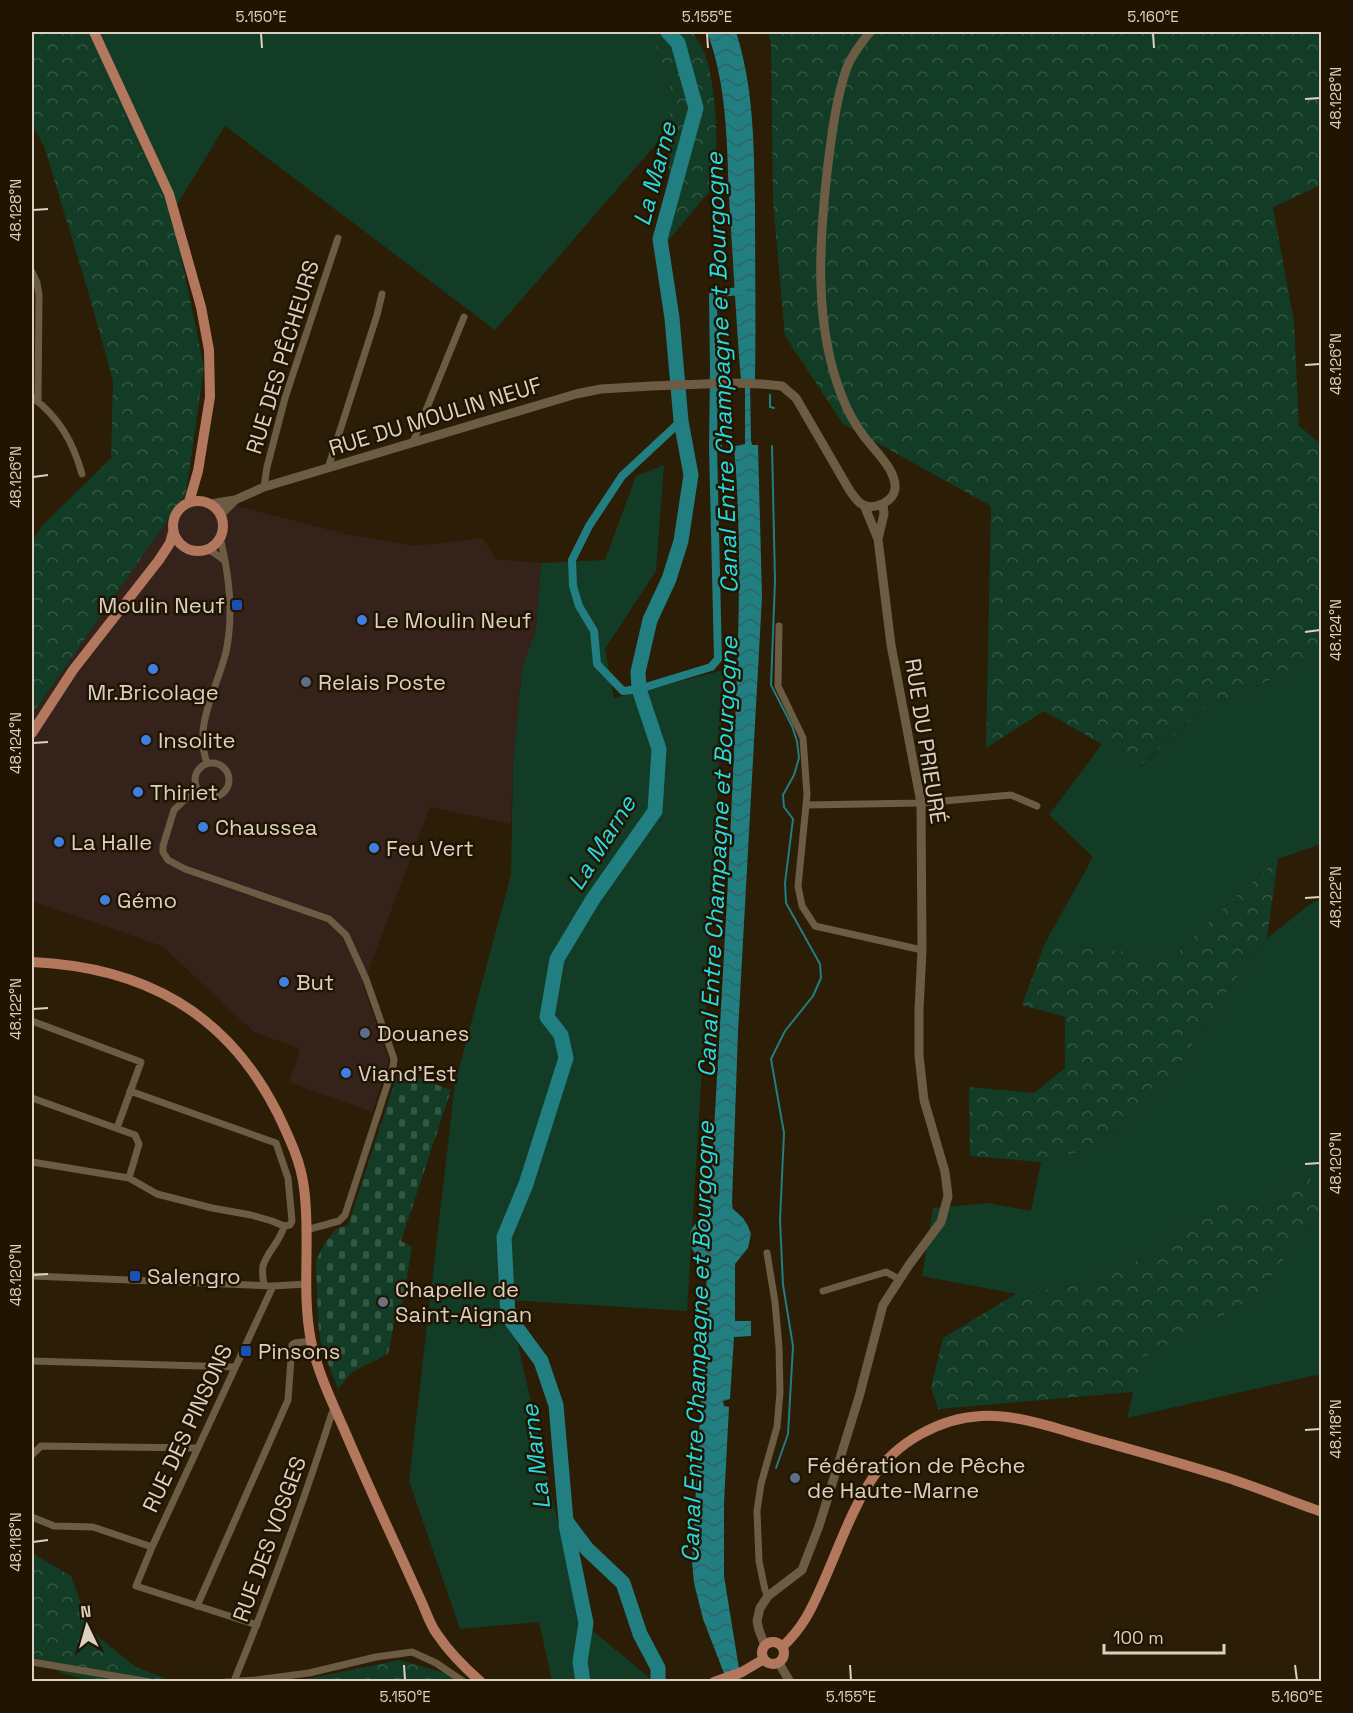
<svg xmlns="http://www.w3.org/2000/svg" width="1353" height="1713" font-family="'Space Grotesk',sans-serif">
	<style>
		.commercial { fill: #34221b }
		.green { fill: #123c26 }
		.forest { fill: url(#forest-crowns) }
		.cemetery { fill: url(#cemetery-stones) }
		.water { fill: url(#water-waves) }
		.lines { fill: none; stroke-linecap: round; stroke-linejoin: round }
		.stream { stroke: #217e81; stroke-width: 2 }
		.canal { stroke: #217e81; stroke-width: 8 }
		.river { stroke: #217e81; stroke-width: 15 }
		.street { stroke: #6c5c44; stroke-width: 7 }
		.secondary { stroke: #6c5c44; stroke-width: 9 }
		.primary { stroke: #b3775e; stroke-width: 10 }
		.ticks { fill: none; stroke: #dad1c3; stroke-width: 2 }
		.transit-dot { fill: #1a4fb4; stroke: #211400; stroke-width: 2 }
		.shop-dot { fill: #3f7fe0; stroke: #211400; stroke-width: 2 }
		.service-dot { fill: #5c6f8a; stroke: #211400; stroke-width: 2 }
		.worship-dot { fill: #6b7280; stroke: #211400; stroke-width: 2 }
		.labels { text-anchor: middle; stroke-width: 5; stroke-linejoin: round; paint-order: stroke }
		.street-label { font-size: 22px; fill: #dad1c3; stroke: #211400 }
		.poi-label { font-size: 22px; fill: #dad1c3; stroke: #211400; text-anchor: start }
		.water-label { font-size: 24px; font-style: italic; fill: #26dce2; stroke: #211400 }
		.neatline { fill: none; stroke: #dad1c3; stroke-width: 2 }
		.ticks-label { font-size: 15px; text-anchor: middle; fill: #dad1c3 }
	</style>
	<defs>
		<pattern id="forest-crowns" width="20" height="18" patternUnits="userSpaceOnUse" patternTransform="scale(1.5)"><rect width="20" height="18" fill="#123c26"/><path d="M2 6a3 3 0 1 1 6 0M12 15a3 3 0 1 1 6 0" fill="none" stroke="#345744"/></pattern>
		<pattern id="cemetery-stones" width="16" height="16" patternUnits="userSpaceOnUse" patternTransform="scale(1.5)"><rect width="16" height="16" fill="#123c26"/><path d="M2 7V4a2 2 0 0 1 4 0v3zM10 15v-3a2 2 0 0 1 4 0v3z" fill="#345744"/></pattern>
		<pattern id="water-waves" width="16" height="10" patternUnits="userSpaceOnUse" patternTransform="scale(1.5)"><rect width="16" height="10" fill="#217e81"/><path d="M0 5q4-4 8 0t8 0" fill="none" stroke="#2e6565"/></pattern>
	</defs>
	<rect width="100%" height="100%" fill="#2b1d06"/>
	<path class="commercial" d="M 186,493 L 350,535 L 415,546 L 483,538 L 495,559 L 541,563 L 536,630 L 522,668 L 513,764 L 511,824 L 430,807 L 363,985 L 389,1061 L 372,1112 L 289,1082 L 300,1049 L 254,1032 L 162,946 L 32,901 L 32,715 Z"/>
	<path class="green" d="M 84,32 L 647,32 L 651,34 L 670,83 L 671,127 L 495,330 L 225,126 L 172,213 Z
		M 664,465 L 656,571 L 605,649 L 614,698 L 724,670 L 706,1005 L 687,1311 L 508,1300 L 580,1620 L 653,1681 L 552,1681 L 539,1622 L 460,1629 L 409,1481 L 455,1083 L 511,875 L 513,764 L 522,668 L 536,630 L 541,563 L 605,560 L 636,476 Z
		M 1321,656 L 1321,844 L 1278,859 L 1231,901 L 1173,957 L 1045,943 L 1093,857 L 1049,815 L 1102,744 L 1141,766 L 1205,707 L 1244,692 Z
		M 1321,899 L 1321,1195 L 1306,1172 L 1271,1209 L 1226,1197 L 1152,1254 L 1089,1283 L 1016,1294 L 922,1276 L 933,1208 L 988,1203 L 1031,1211 L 1041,1162 L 1102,1145 L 1161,1092 L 1241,971 L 1267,938 L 1313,902 Z
		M 1321,1209 L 1321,1374 L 1127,1418 L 1141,1358 L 1255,1298 Z"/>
	<path class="forest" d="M 32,32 L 84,32 L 172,213 L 204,367 L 186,493 L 32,715 L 32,542 L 42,526 L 111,458 L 113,380 L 87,288 L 44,146 L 32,124 Z
		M 647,32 L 693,32 C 697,40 703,48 706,57 C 718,96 716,141 717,182 L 668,241 L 670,83 L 651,34 Z
		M 768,32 L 1321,32 L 1321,185 L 1273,207 L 1294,322 L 1299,426 L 1321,444 L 1321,656 L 1244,692 L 1205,707 L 1140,766 L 1044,711 L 986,748 L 991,506 L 843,424 L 785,336 L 773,202 L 771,42 Z
		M 1278,859 L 1267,938 L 1241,971 L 1161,1092 L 1102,1145 L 1041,1162 L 970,1156 L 969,1087 L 1034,1093 L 1065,1068 L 1065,1017 L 1022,1005 L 1045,943 L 1173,957 L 1231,901 Z
		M 1306,1172 L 1321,1195 L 1321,1209 L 1255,1298 L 1142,1358 L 1133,1392 L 938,1409 L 931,1387 L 943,1338 L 1016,1294 L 1089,1283 L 1152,1254 L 1226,1196 L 1271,1209 Z
		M 32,1553 L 71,1576 L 91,1631 L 136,1667 L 172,1681 L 89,1681 L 62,1673 L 32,1656 Z
		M 399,1660 L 445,1673 L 454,1681 L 274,1682 L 307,1679 Z"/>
	<path class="cemetery" d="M 403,1072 L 451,1090 L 401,1241 L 412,1247 L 401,1312 L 394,1323 L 388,1354 L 352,1372 L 338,1389 L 321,1345 L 318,1322 L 316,1261 L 325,1242 L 336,1229 L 348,1225 L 397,1075 Z"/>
	<path class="water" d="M 707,32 L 736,32 C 754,88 754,146 755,205 C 755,263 756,322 755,380 L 750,382 L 751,440 L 752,445 L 758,445 L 762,597 L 738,1032 L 732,1203 L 733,1209 L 743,1218 L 748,1226 L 751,1234 L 748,1248 L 735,1264 L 735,1321 L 751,1321 L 751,1336 L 734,1337 L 730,1399 L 723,1401 L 724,1406 L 729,1407 L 724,1503 L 724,1576 L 741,1681 L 727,1681 L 703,1619 L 694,1583 L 692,1561 L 707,1290 C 706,1283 707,1273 703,1266 C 697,1255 686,1246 691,1231 C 695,1220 707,1215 710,1203 C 718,1052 728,902 734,750 C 738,649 743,548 734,447 L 735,446 L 745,444 L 745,382 L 741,381 C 736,320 733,259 729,198 C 727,143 727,84 707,32 Z"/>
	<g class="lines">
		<path class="stream" d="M 770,395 L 770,407 L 774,408
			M 772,446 L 775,581 L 771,685 L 792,726 L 797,741 L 799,758 L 794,775 L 783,795 L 784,807 L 793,819 L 785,883 L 786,903 L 820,964 L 821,978 L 813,996 L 785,1031 L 771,1059 L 784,1133 L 780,1220 L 783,1285 L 793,1346 L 788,1434 L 776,1468
			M 713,447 L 721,446
			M 658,1668 L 667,1682"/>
		<path class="canal" d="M 681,421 L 622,476 L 589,526 L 572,560 L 573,586 L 579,606 L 594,631 L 597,664 L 623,691 L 639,689 L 711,667 L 718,659 L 713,447 L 714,369 L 713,295 L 718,293 L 742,291"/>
		<path class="river" d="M 566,1525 L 586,1623 L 580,1662 L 583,1682
			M 658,1682 L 658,1668 L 640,1634 L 623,1583 L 587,1549 L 566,1521 L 556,1405 L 541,1361 L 508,1316 L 504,1237 L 526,1184 L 566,1058 L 561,1035 L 547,1017 L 557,959 L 593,899 L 655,811 L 659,749 L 639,689 L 638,672 L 650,620 L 669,579 L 681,541 L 691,475 L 681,421 L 672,318 L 660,239 L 696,108 L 678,43 L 668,32"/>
		<path class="street" d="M 32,272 L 37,283 L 39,295 L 38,402
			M 32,397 C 59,417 73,442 82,474
			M 413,442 L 464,317
			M 328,468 L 377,315 L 382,294
			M 264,487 L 267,467 L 285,398 L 338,238
			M 206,549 L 213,552 L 225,561
			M 779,626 L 778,686 L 803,738 L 807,795 L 798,886 L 802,906 L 815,926 L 922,950
			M 207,763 C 193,725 217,689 226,652 C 234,613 229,575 220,537
			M195 780a17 17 0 1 1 34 0a17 17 0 1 1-34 0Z
			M 197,788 L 174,810 L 163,846 L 163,852 L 168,860 L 185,869 L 329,919 L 346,935 L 366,979 L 394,1059 L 393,1067 L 345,1215 L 339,1221 L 306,1230
			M 806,805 L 921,803 L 1011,795 L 1037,806
			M 32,1021 L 141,1062 L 117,1128
			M 130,1091 L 276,1143 L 288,1178 L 292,1221 L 290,1225 L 284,1226
			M 32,1098 L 135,1135 L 139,1144 L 129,1178
			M 32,1162 L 129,1178 L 157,1194 L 212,1208 L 251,1215 L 272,1221 L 284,1226 C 281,1241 267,1251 263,1266 C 262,1271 263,1279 264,1285
			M 767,1253 L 775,1302 L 779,1347 L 780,1392 L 777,1427 L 761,1484 L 757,1511 L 759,1561 L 765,1590 L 768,1596
			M 32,1276 L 273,1286 L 307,1284
			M 823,1291 L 886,1272 L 899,1279
			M 32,1361 L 235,1367
			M 32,1455 L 41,1446 L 198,1448
			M 32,1517 L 54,1526 L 93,1527 L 152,1547
			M 197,1606 L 288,1400 L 292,1345 L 295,1343 L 311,1341
			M 257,1625 L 136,1586 L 152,1547 L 273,1286
			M 32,1662 L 150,1682
			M 234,1681 C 270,1593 303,1504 332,1413 L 336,1411
			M 226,1682 L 256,1680 L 309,1673 L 376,1657 L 412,1652 L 436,1663 L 464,1682"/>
		<path class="secondary" d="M 210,504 L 235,500 L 264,487 L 576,394 L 601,389 L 651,386 L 731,383 L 762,384 L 782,386 L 796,398 L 850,491 C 854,496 857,502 863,505 C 875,510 893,502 895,489 C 897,470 873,449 863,435 C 855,424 848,412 843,399 C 813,326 819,242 828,164 C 832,133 836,100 846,70 C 851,56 861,43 870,32
			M 220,515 L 235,500
			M 878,539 L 884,514 L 883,504
			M 765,1646 L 759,1630 L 757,1621 L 760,1608 L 768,1596 L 802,1570 L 819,1526 L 859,1397 L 883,1305 L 909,1265 L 941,1222 L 948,1196 L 945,1172 L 924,1100 L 919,1056 L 919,1010 L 922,950 L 921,803 L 891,645 L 878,539 L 864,505
			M 779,1663 L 790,1682"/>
		<path class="primary" d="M 94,32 L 169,194 L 201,307 L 209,350 L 210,397 L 198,471 L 189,502
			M173 526a25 25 0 1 1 50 0a25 25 0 1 1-50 0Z
			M 32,733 L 73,670 L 159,560 L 170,543 L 173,532
			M 32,962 C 143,967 227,1012 278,1114 C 289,1137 301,1162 304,1188 C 311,1239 301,1290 311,1341 C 317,1370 331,1400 343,1427 C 361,1469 379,1509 398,1550 C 406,1568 415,1587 423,1605 C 427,1615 431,1626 437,1634 C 449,1652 465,1668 481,1682
			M762 1653a11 11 0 1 1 22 0a11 11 0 1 1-22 0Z
			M 782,1647 C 803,1628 812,1608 823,1583 C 839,1547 852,1508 874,1476 C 897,1442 940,1418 981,1416 C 1020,1414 1060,1430 1097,1440 C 1140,1452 1184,1464 1228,1478 C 1259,1488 1290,1501 1322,1512
			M 714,1682 L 742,1672 L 764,1659"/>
	</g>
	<path class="ticks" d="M 261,33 L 262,48M 707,33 L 708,48M 1153,33 L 1154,48M 1305,99 L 1320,98M 33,210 L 48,209M 1305,365 L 1320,364M 33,477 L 48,475M 1305,632 L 1320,630M 33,743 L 48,742M 1305,898 L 1320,897M 33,1009 L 48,1008M 1305,1164 L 1320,1163M 33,1275 L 48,1274M 1305,1430 L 1320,1429M 33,1542 L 48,1540M 404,1665 L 405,1680M 850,1665 L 851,1680M 1295,1665 L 1297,1680"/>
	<g class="transit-dot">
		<rect x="231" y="599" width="12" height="12" rx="3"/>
		<rect x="129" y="1270" width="12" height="12" rx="3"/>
		<rect x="240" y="1345" width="12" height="12" rx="3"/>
	</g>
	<g class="shop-dot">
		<circle cx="362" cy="620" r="6"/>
		<circle cx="153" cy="669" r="6"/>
		<circle cx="146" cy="740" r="6"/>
		<circle cx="138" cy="792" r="6"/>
		<circle cx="203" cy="827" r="6"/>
		<circle cx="59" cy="842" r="6"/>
		<circle cx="374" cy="848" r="6"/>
		<circle cx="105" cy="900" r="6"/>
		<circle cx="284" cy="982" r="6"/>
		<circle cx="346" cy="1073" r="6"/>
	</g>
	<g class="service-dot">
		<circle cx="306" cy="682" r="6"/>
		<circle cx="365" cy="1033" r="6"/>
		<circle cx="795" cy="1478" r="6"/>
	</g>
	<circle class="worship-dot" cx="383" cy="1302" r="6"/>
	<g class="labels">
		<g class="street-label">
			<text transform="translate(282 357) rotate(-73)" y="8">RUE DES PÊCHEURS</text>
			<text transform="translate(435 416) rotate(-17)" y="8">RUE DU MOULIN NEUF</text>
			<text transform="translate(926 741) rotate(81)" y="8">RUE DU PRIEURÉ</text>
			<text transform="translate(187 1428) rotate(-65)" y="8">RUE DES PINSONS</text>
			<text transform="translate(269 1539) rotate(-70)" y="8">RUE DES VOSGES</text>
		</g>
		<g class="poi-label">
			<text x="225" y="613" text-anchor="end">Moulin Neuf</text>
			<text x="374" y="628">Le Moulin Neuf</text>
			<text x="318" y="690">Relais Poste</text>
			<text x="153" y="700" text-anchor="middle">Mr.Bricolage</text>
			<text x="158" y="748">Insolite</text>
			<text x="150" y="800">Thiriet</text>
			<text x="215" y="835">Chaussea</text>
			<text x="71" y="850">La Halle</text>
			<text x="386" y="856">Feu Vert</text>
			<text x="117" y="908">Gémo</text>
			<text x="296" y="990">But</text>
			<text x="377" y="1041">Douanes</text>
			<text x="358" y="1081">Viand'Est</text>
			<text x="147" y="1284">Salengro</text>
			<text x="395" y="1297">Chapelle de<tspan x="395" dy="25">Saint-Aignan</tspan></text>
			<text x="258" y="1359">Pinsons</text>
			<text x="807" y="1473">Fédération de Pêche<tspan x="807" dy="25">de Haute-Marne</tspan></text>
		</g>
		<g class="water-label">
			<text transform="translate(655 174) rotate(-75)" y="8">La Marne</text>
			<text transform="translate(722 373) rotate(-92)" y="8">Canal Entre Champagne et Bourgogne</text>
			<text transform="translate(602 843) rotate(-58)" y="8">La Marne</text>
			<text transform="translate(718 857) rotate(-87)" y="8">Canal Entre Champagne et Bourgogne</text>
			<text transform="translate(698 1342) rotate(-88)" y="8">Canal Entre Champagne et Bourgogne</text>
			<text transform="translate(536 1457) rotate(-97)" y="8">La Marne</text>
		</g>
	</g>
	<rect width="1353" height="1713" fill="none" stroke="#211400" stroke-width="66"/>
	<g transform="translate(87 1626) rotate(355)" stroke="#211400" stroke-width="4.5" paint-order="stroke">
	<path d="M0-4.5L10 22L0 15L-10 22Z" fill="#dad1c3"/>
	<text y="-9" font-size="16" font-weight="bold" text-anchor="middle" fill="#dad1c3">N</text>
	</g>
	<path d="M1104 1644v9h120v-9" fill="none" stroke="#dad1c3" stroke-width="3"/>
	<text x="1113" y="1644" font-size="18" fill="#dad1c3" stroke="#211400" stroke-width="4.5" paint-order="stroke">100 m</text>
	<rect x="33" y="33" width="1287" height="1647" class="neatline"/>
	<g class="ticks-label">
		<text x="261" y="22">5.150°E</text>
		<text x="707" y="22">5.155°E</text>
		<text x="1153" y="22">5.160°E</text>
		<text transform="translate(1336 98) rotate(-90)" y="5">48.128°N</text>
		<text transform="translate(16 210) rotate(-90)" y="5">48.128°N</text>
		<text transform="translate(1336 364) rotate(-90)" y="5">48.126°N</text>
		<text transform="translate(16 477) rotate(-90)" y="5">48.126°N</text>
		<text transform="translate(1336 630) rotate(-90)" y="5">48.124°N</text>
		<text transform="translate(16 743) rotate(-90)" y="5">48.124°N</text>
		<text transform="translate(1336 897) rotate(-90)" y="5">48.122°N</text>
		<text transform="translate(16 1009) rotate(-90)" y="5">48.122°N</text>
		<text transform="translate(1336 1163) rotate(-90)" y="5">48.120°N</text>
		<text transform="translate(16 1275) rotate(-90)" y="5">48.120°N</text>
		<text transform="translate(1336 1429) rotate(-90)" y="5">48.118°N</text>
		<text transform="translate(16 1542) rotate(-90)" y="5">48.118°N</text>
		<text x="405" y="1702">5.150°E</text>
		<text x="851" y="1702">5.155°E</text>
		<text x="1297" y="1702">5.160°E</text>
	</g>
</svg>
